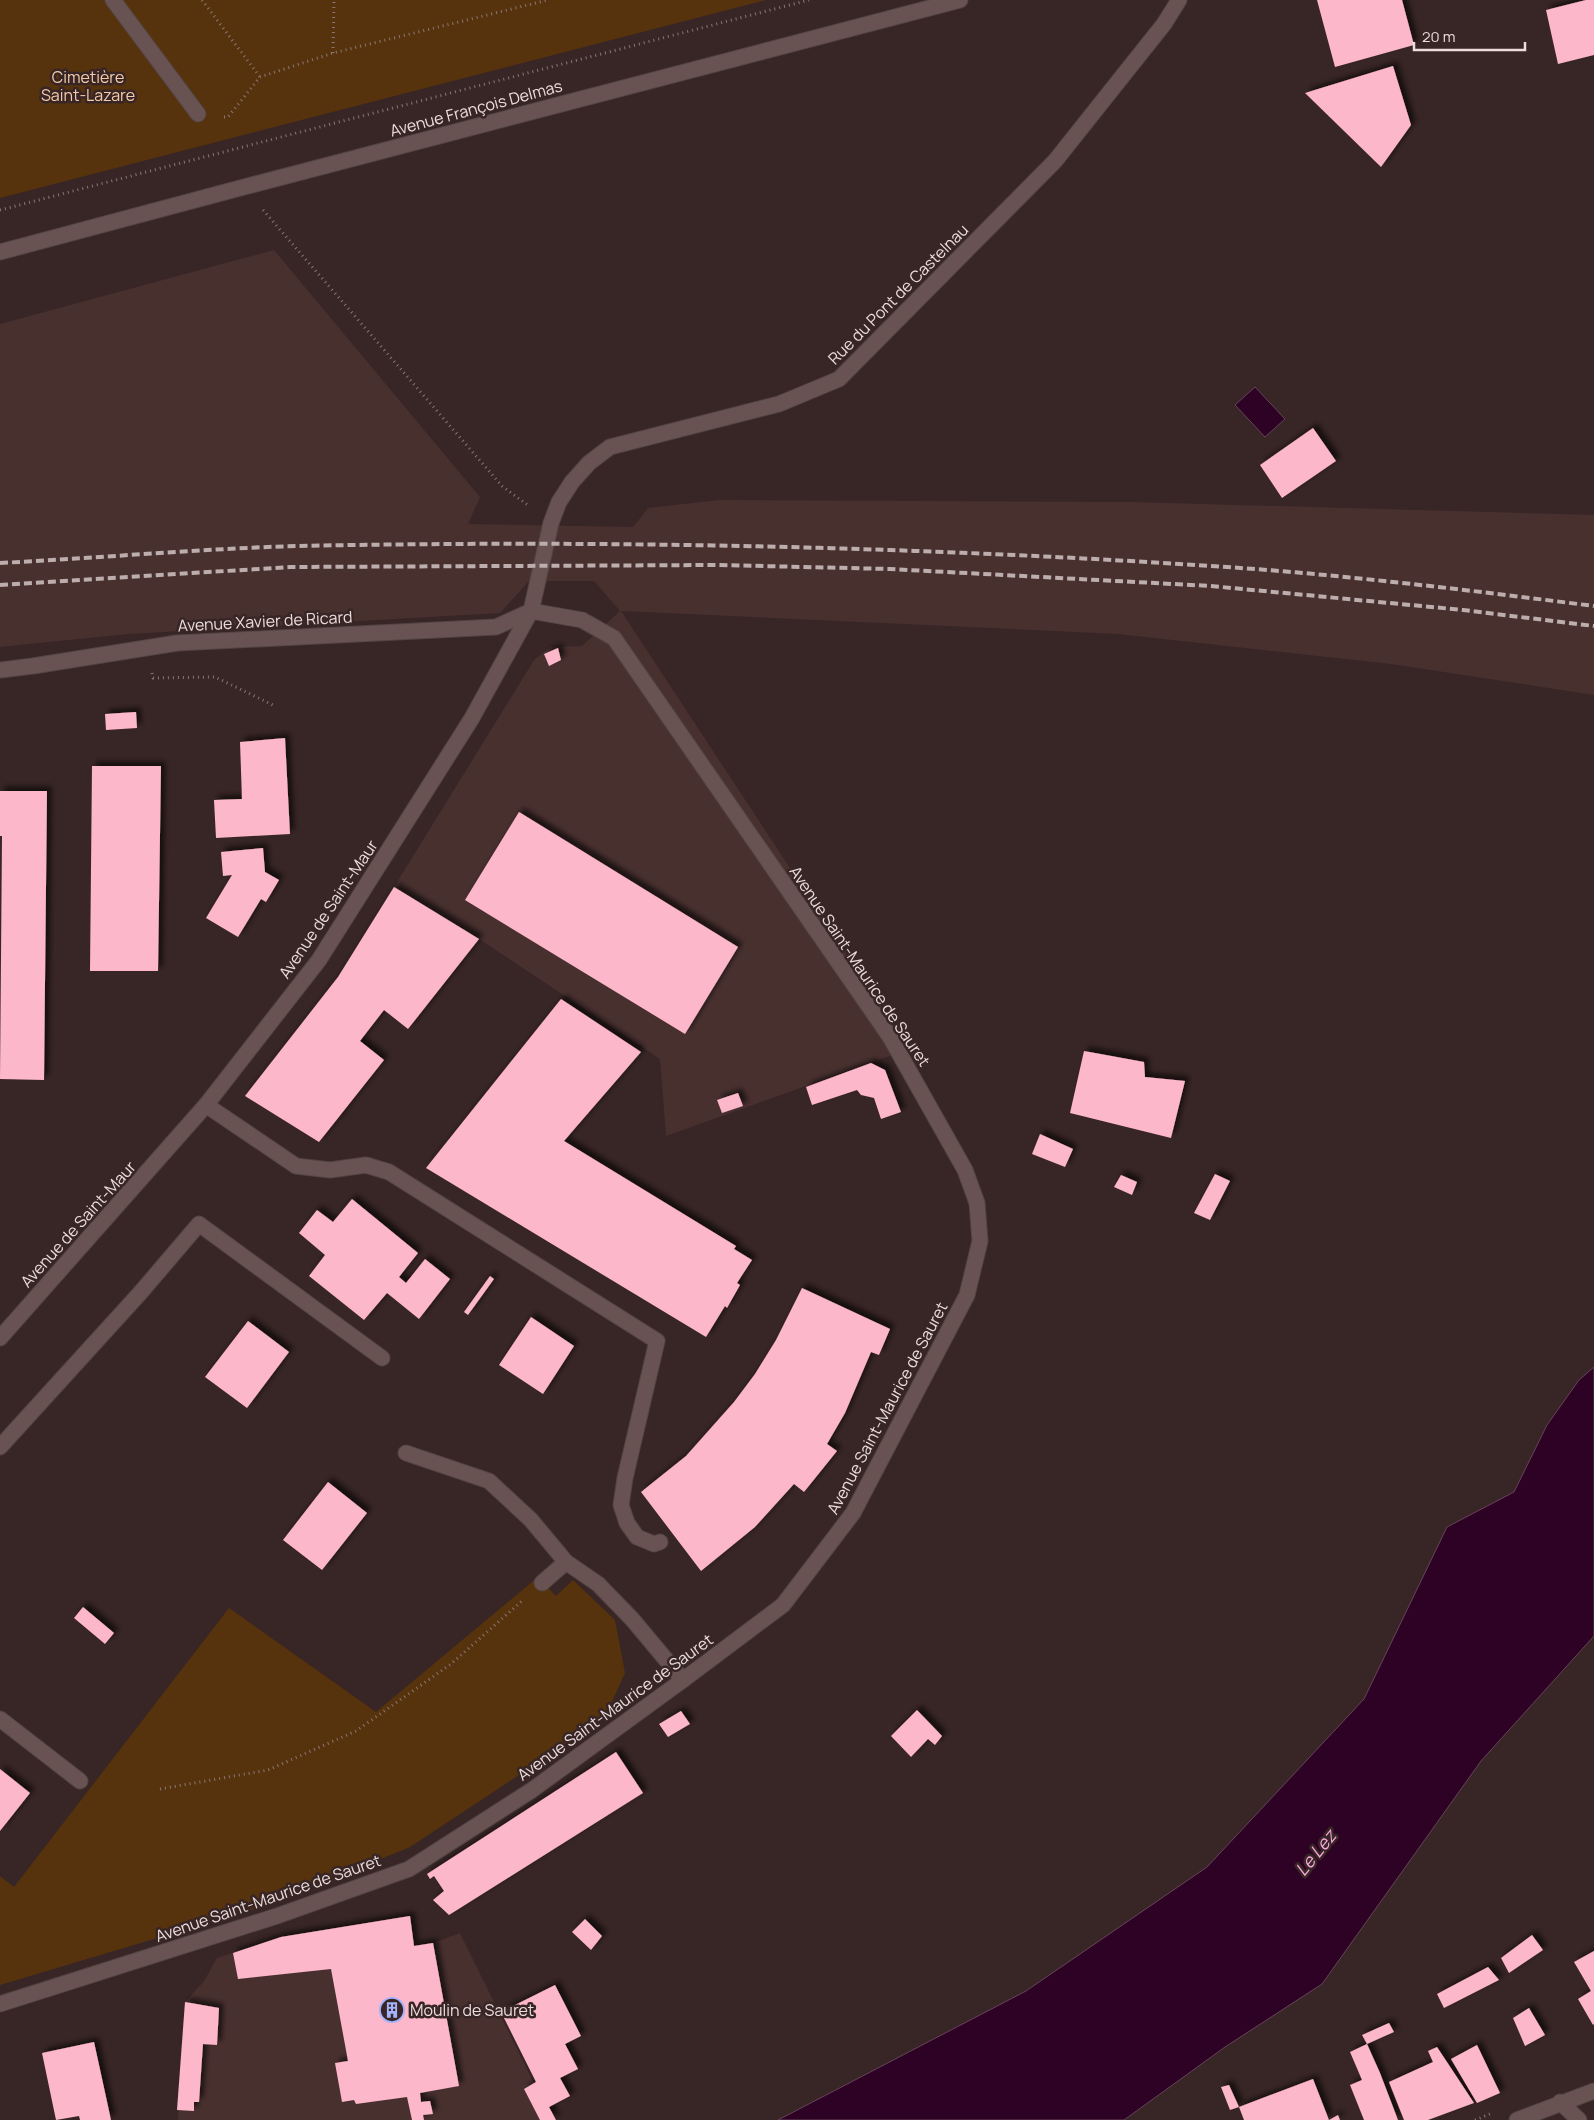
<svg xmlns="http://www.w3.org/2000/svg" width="1594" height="2120" font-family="Manrope,sans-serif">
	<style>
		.built { fill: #48302f }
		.green { fill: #56330c }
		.water { fill: #2e0224; stroke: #66445b }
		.building { fill: #fdb7cb; filter: url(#shadow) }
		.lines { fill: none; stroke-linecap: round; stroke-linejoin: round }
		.lane-casing { stroke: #534444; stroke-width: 17 }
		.street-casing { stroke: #534444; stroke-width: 17 }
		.secondary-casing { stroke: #534444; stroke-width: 17 }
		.path { stroke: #877; stroke-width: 3; stroke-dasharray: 1 4; stroke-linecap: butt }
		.lane { stroke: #685352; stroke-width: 15 }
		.street { stroke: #685352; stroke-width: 15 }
		.secondary { stroke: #685352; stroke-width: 15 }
		.rail { stroke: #bcaead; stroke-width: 4; stroke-dasharray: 8 4; stroke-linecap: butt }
		.labels { text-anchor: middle; stroke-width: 5; stroke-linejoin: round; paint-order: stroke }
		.park-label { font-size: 16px; fill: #f6cca6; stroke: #382525 }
		.street-label { font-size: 16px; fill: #eadddc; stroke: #382525 }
		.poi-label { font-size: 16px; fill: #eadddc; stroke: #382525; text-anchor: start }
		.water-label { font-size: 18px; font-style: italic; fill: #f6a7dd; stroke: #382525 }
	</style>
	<defs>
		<filter id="shadow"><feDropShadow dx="4.5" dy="-4.5" stdDeviation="2.5" flood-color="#0009"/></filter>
	</defs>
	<rect width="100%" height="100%" fill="#382525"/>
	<path class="built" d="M 274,250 L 480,497 L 468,524 L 633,527 L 648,508 L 719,500 L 1133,502 L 1594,515 L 1594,695 L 1391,664 L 1118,634 L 621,611 L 909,1049 L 666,1136 L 660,1059 L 479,939 L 394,887 L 534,660 L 550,647 L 582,646 L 620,611 L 594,581 L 529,581 L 500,613 L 128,634 L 0,647 L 0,324 Z
		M 410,1916 L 415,1946 L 433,1943 L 460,1933 L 552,2120 L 178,2120 L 185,2002 L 204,1981 L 217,1958 L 281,1937 Z"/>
	<path class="green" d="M 0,0 L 766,0 L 0,198 Z
		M 538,1577 L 556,1596 L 573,1580 L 615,1620 L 625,1673 L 604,1719 L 410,1847 L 271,1904 L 0,1985 L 0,1876 L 14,1887 L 229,1608 L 376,1712 Z"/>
	<path class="water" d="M 1255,387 L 1285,419 L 1265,437 L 1235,405 Z
		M 1594,1367 L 1594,1636 L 1481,1761 L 1322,1984 L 1225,2047 L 1124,2120 L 778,2120 L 1026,1991 L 1207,1867 L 1364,1699 L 1447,1527 L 1514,1492 L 1547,1425 L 1579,1380 Z"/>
	<path class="building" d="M 1317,0 L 1402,0 L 1414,45 L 1335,67 Z
		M 1586,0 L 1594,0 L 1594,55 L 1558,64 L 1546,10 Z
		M 1393,66 L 1411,125 L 1381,167 L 1305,93 Z
		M 1313,428 L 1336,461 L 1282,498 L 1260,465 Z
		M 558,648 L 561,660 L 549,666 L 544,654 Z
		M 136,712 L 137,728 L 106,730 L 105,714 Z
		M 285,738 L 290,834 L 216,838 L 214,800 L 242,799 L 240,742 Z
		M 92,766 L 161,766 L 158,971 L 90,971 Z
		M 0,791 L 47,791 L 44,1080 L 0,1079 L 2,836 L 0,836 Z
		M 519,812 L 738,947 L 685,1034 L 465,900 Z
		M 263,848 L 265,872 L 279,880 L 266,902 L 261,899 L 238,937 L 206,918 L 232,875 L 223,876 L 221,852 Z
		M 394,887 L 479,939 L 408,1029 L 384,1010 L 360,1041 L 384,1060 L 319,1142 L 245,1096 L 338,977 Z
		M 561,999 L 641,1052 L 564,1141 L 736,1246 L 734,1249 L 752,1260 L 737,1283 L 740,1285 L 727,1308 L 725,1306 L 706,1337 L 426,1168 Z
		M 1084,1051 L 1144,1062 L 1145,1077 L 1185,1081 L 1171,1138 L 1070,1113 Z
		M 871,1063 L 885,1070 L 901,1112 L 881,1119 L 874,1098 L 861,1095 L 857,1090 L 812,1105 L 806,1087 Z
		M 738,1093 L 743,1106 L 722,1113 L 717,1100 Z
		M 1040,1134 L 1073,1149 L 1065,1167 L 1032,1154 Z
		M 1215,1174 L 1230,1181 L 1210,1220 L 1194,1213 Z
		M 1121,1175 L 1137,1182 L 1132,1195 L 1114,1187 Z
		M 352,1199 L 418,1253 L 399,1277 L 406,1283 L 425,1259 L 450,1279 L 419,1319 L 387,1293 L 364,1320 L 309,1276 L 325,1255 L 299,1233 L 317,1210 L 333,1222 Z
		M 490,1276 L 494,1279 L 468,1315 L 464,1312 Z
		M 802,1288 L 890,1329 L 879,1355 L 871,1352 L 845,1413 L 827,1444 L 837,1451 L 804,1492 L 794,1484 L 755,1527 L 701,1571 L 641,1492 L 686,1456 L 734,1402 L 755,1374 L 776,1340 Z
		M 531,1317 L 574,1346 L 543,1394 L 499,1365 Z
		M 248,1321 L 289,1352 L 247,1408 L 205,1377 Z
		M 328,1482 L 367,1513 L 322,1570 L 283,1540 Z
		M 83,1607 L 114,1633 L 105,1644 L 74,1618 Z
		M 917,1710 L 942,1736 L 935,1745 L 928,1739 L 911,1757 L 891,1736 Z
		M 681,1711 L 690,1724 L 668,1737 L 659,1724 Z
		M 616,1752 L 643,1793 L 449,1915 L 433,1900 L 444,1891 L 434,1876 L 430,1879 L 427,1874 Z
		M 0,1769 L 30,1793 L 0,1831 Z
		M 410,1916 L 414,1946 L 433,1943 L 459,2086 L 420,2093 L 421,2102 L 430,2101 L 433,2114 L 423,2115 L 424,2120 L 412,2120 L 407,2097 L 356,2104 L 354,2100 L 342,2102 L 335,2063 L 348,2061 L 331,1969 L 238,1979 L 233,1953 L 281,1937 Z
		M 585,1919 L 602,1936 L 591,1950 L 572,1932 Z
		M 1532,1935 L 1543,1950 L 1509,1973 L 1501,1958 Z
		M 1594,1951 L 1594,2024 L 1593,2025 L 1578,1999 L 1591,1991 L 1574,1962 Z
		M 1488,1967 L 1499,1980 L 1444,2008 L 1437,1994 Z
		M 555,1985 L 581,2036 L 565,2044 L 578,2069 L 560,2078 L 570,2096 L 549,2107 L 556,2120 L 540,2120 L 524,2089 L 536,2082 L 501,2012 Z
		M 185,2002 L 219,2008 L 217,2045 L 203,2044 L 199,2102 L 194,2102 L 194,2111 L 177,2110 Z
		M 1529,2008 L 1545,2035 L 1525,2046 L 1513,2018 Z
		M 1389,2023 L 1394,2032 L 1367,2044 L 1362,2035 Z
		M 94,2042 L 111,2120 L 80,2120 L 79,2116 L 56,2120 L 42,2053 Z
		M 1367,2044 L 1380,2073 L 1398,2120 L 1364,2120 L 1350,2085 L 1362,2080 L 1350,2052 Z
		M 1477,2045 L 1500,2093 L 1477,2103 L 1451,2059 Z
		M 1437,2047 L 1474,2103 L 1428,2120 L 1404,2120 L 1389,2082 L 1433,2062 L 1428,2051 Z
		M 1313,2079 L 1329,2120 L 1338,2115 L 1340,2120 L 1244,2120 L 1239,2107 L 1230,2110 L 1221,2087 L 1229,2085 L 1239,2107 Z"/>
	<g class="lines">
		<defs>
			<path id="lane" d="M 113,0 L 198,114
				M 206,1105 L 296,1166 L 330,1170 L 366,1165 L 389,1172 L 657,1341 L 625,1478 L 621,1505 L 627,1523 L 637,1537 L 654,1544 L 660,1542
				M 0,1447 L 141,1292 L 199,1224 L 382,1358
				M 406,1453 L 489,1481 L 531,1520 L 566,1562
				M 542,1583 L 566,1562 L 598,1584 L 632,1619 L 683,1680
				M 0,1719 L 80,1781"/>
			<path id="street" d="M 0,670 L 33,666 L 177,643 L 496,627 L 531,611
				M 0,1338 L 206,1105 L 319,960 L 472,718 L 531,611 L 551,523 L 559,502 L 572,482 L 589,463 L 610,447 L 779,404 L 839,379 L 1055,161 L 1164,24 L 1179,0
				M 0,2004 L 277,1916 L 409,1869 L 532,1790 L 683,1680 L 783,1605 L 853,1513 L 967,1295 L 980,1241 L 977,1203 L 965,1170 L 890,1037 L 614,638 L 582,620 L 531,611"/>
			<path id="secondary" d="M 0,252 L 244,187 L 960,0
				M 1560,2102 L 1579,2120
				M 1517,2120 L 1594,2091"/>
		</defs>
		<use href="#lane" class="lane-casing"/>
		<use href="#street" class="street-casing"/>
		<use href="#secondary" class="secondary-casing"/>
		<path class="path" d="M 202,0 L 260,77
			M 333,53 L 334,0
			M 224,117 L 228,117 L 260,77 L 333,53 L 548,0
			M 0,210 L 809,0
			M 263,210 L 502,486 L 529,506
			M 152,673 L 153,678 L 215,677 L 273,705
			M 160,1789 L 268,1770 L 356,1731 L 451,1664 L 522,1601
			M 1475,2120 L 1490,2114"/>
		<use href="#lane" class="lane"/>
		<use href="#street" class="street"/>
		<use href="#secondary" class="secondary"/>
		<path class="rail" d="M 0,563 C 99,558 198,549 296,546 C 602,540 906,546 1211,566 C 1339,574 1467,590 1594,606
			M 0,585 L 290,567 L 718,565 L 890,569 L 1211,586 L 1463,610 L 1594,626"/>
	</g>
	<defs>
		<symbol id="building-ring" viewBox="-11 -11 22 22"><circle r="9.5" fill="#382525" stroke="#a3b2fd" stroke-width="1.5"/><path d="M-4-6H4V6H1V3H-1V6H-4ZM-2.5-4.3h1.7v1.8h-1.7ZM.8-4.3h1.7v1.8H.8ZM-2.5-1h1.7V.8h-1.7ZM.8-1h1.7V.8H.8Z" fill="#a3b2fd"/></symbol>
	</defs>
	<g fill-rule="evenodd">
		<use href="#building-ring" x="378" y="1996" width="28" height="28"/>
	</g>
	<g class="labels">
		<g class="park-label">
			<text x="88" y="83">Cimetière<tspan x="88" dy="18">Saint-Lazare</tspan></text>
		</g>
		<g class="street-label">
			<text transform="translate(476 108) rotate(-15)" y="6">Avenue François Delmas</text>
			<text transform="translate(898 294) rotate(-45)" y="6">Rue du Pont de Castelnau</text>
			<text transform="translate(265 621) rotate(-3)" y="6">Avenue Xavier de Ricard</text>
			<text transform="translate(328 909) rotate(-56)" y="6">Avenue de Saint-Maur</text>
			<text transform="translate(860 966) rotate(56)" y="6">Avenue Saint-Maurice de Sauret</text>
			<text transform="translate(78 1224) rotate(-48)" y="6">Avenue de Saint-Maur</text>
			<text transform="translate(887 1408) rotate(-62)" y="6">Avenue Saint-Maurice de Sauret</text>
			<text transform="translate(615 1707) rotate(-36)" y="6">Avenue Saint-Maurice de Sauret</text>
			<text transform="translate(268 1898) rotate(-19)" y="6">Avenue Saint-Maurice de Sauret</text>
		</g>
		<g class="poi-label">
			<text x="410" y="2016">Moulin de Sauret</text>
		</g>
		<g class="water-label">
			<text transform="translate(1316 1853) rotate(-51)" y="6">Le Lez</text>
		</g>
	</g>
	<path d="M1414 42v8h111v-8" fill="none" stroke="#eadddc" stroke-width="2.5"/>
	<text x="1422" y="42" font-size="15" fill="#eadddc" stroke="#382525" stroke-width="4" paint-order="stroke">20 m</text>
</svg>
